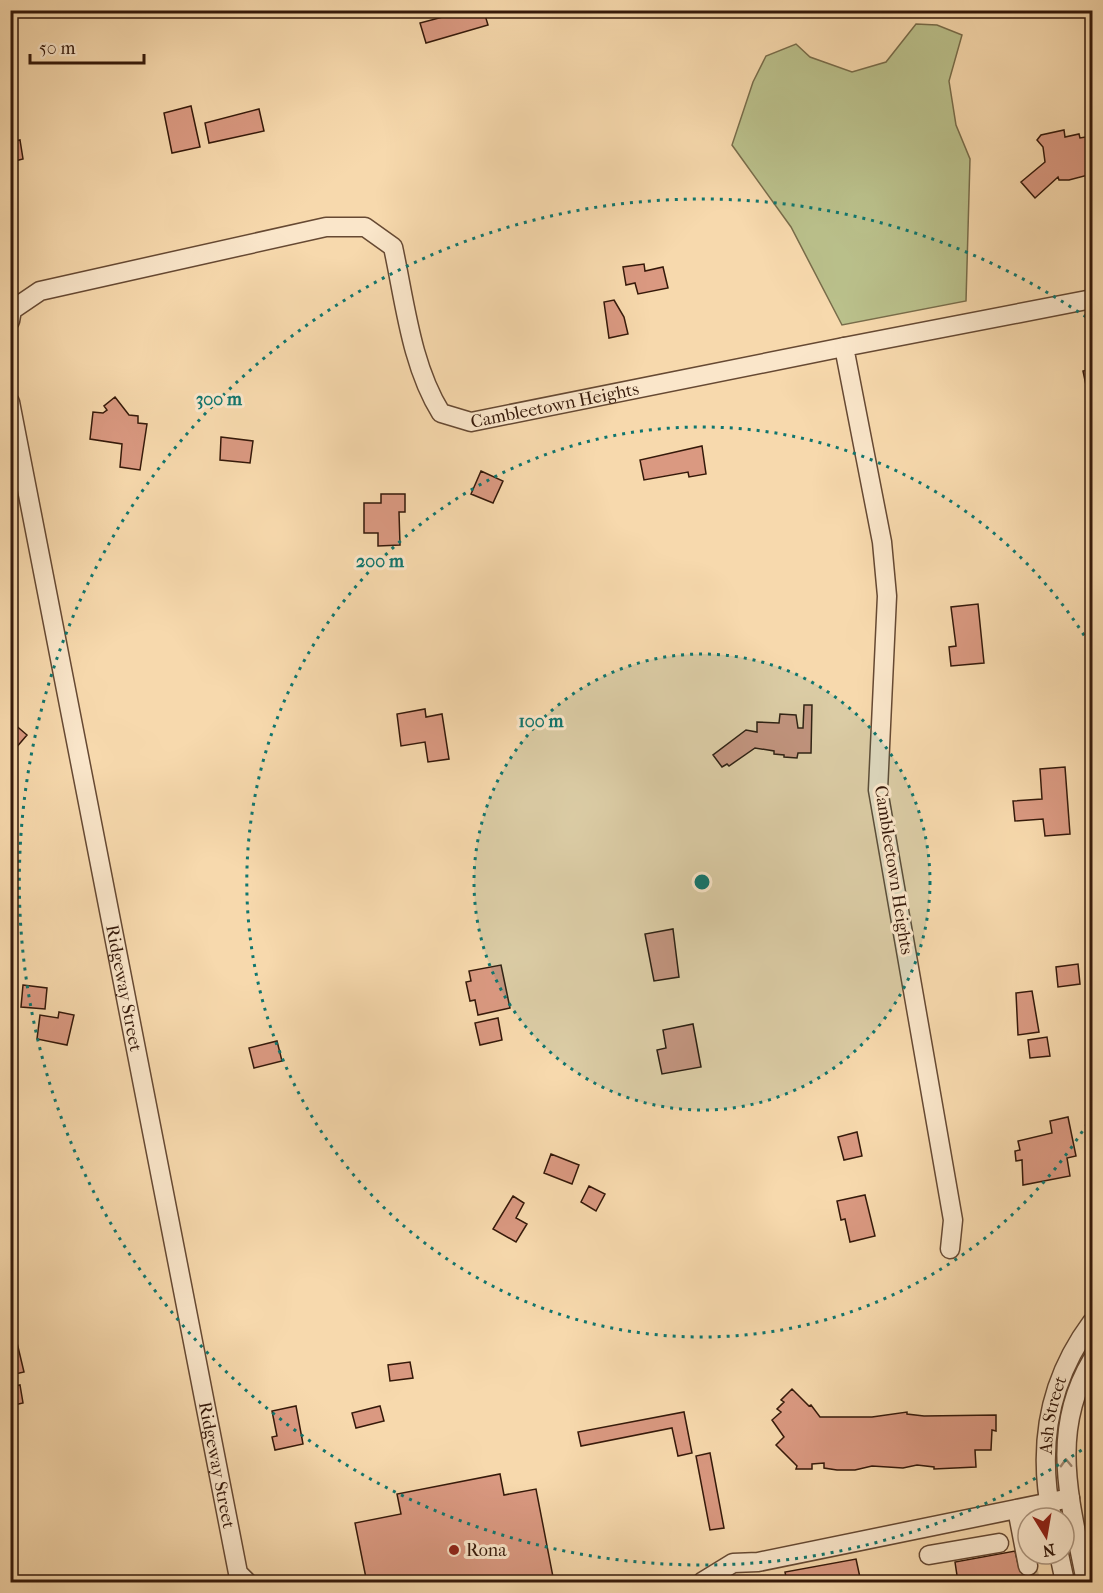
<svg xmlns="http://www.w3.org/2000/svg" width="1103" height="1593" font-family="'IM FELL French Canon',serif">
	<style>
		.green { fill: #bac08b; stroke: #786c4a; stroke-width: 1.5 }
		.building { fill: #da9981; stroke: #35190a; stroke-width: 1.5 }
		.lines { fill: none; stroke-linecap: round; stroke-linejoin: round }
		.minor-tunnel { stroke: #d0b38c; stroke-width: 18; stroke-dasharray: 18 9; stroke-linecap: butt }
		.minor-casing { stroke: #664933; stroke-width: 21 }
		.minor { stroke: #fae6ca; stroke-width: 18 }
		.oneway { stroke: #a18a74 }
		.ring { fill: none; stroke: #0f766e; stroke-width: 3; stroke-dasharray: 3 6 }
		.poi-dot { fill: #8f2418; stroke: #fae6ca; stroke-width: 2 }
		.labels { text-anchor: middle; stroke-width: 6; stroke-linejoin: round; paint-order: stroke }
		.street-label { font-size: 18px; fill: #35190a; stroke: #fae6ca }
		.poi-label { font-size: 18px; fill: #35190a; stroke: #fae6ca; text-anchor: start }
		.centre { fill: #0f766e; stroke: #fae6ca; stroke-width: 3 }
		.ring-label { font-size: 18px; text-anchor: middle; font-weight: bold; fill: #0f766e; stroke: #fae6ca; stroke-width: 6; stroke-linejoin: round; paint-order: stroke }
	</style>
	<rect width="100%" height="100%" fill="#f7d9ad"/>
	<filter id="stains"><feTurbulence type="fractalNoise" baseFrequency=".00333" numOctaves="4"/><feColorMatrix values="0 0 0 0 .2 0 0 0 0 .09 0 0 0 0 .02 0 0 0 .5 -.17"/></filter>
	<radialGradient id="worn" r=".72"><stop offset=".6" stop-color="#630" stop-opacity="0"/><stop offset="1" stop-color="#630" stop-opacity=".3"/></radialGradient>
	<path class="green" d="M 916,24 L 937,25 L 962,35 L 949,81 L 956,125 L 970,159 L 966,301 L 842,325 L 791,227 L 732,145 L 753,82 L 766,56 L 796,44 L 810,57 L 852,72 L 886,62 Z"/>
	<path class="building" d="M 469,10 L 478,10 L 479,16 L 485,15 L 488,25 L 426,43 L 420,23 Z
		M 191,106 L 200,147 L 172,153 L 164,113 Z
		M 259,109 L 264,131 L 209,143 L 205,123 Z
		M 1064,130 L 1065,137 L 1079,134 L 1080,138 L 1092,136 L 1092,174 L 1069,180 L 1059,180 L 1058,177 L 1035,198 L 1021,182 L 1045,162 L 1043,147 L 1037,140 L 1041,135 Z
		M 20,140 L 23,159 L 11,162 L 10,142 Z
		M 644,264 L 645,271 L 663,267 L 668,288 L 638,294 L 635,283 L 626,285 L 623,267 Z
		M 614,300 L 624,317 L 628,334 L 609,338 L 604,302 Z
		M 1092,369 L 1092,403 L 1090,404 L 1083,371 Z
		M 115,397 L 129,415 L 138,416 L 138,423 L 147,424 L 140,470 L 120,467 L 122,444 L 90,439 L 93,412 L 103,413 L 107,410 L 104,406 Z
		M 221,437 L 253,441 L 250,463 L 220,460 Z
		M 702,446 L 706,474 L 689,477 L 688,472 L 644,480 L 640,460 Z
		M 481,471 L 503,481 L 493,503 L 471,494 Z
		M 381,494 L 405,494 L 405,512 L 399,512 L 400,545 L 378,546 L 378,533 L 364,533 L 364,503 L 381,503 Z
		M 978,604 L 984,663 L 951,666 L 949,647 L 956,646 L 951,607 Z
		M 804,705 L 812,705 L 811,753 L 798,753 L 797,758 L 784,757 L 784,755 L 774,754 L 774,751 L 755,748 L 729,766 L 727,764 L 722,767 L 713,755 L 746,730 L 757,732 L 757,722 L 779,723 L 780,714 L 796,715 L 798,728 L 803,728 Z
		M 425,709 L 426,717 L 442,714 L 449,759 L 428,762 L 425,742 L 401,746 L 397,714 Z
		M 13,723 L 27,735 L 15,749 L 10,745 Z
		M 1065,767 L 1070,834 L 1045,836 L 1043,819 L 1015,821 L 1013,801 L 1042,799 L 1040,769 Z
		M 673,929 L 679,977 L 654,981 L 645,934 Z
		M 1078,964 L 1080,984 L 1058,987 L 1056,967 Z
		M 501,965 L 510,1008 L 478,1015 L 475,1000 L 470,1001 L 466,982 L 471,981 L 469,971 Z
		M 23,985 L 47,988 L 45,1009 L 21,1007 Z
		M 1032,991 L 1039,1032 L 1018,1035 L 1016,993 Z
		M 59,1012 L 74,1015 L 67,1045 L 37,1039 L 40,1015 L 58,1018 Z
		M 498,1018 L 502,1040 L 480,1045 L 475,1023 Z
		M 693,1024 L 701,1067 L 662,1074 L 657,1050 L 666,1048 L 663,1030 Z
		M 1047,1037 L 1050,1056 L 1030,1058 L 1028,1040 Z
		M 277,1041 L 282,1061 L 254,1068 L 249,1048 Z
		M 1068,1117 L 1076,1156 L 1067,1158 L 1070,1176 L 1023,1185 L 1022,1160 L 1016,1161 L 1015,1151 L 1020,1150 L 1018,1141 L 1052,1133 L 1050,1121 Z
		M 857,1132 L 862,1156 L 844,1160 L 838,1137 Z
		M 551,1154 L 579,1165 L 572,1184 L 544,1173 Z
		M 589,1186 L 605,1194 L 596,1211 L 581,1202 Z
		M 865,1195 L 875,1236 L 850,1242 L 845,1219 L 841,1220 L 837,1201 Z
		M 513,1196 L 524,1203 L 516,1218 L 527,1224 L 516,1242 L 493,1229 Z
		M 13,1326 L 24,1372 L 15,1374 L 17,1383 L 10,1384 L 10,1327 Z
		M 410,1362 L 413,1378 L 390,1381 L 388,1365 Z
		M 20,1385 L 23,1403 L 10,1406 L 10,1387 Z
		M 792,1389 L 809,1406 L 811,1405 L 820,1417 L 872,1417 L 907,1412 L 907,1414 L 924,1416 L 996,1415 L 996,1431 L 992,1430 L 991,1450 L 975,1450 L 976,1467 L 934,1469 L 934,1467 L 917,1465 L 903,1468 L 872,1466 L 855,1470 L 837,1470 L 824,1468 L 824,1463 L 812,1464 L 812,1469 L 796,1469 L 797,1466 L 776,1445 L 784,1437 L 772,1420 L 781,1412 L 777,1409 L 784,1402 L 781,1400 Z
		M 296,1406 L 303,1444 L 275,1450 L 272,1437 L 277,1436 L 272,1411 Z
		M 380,1406 L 384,1421 L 356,1428 L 352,1413 Z
		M 684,1412 L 692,1453 L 678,1456 L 672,1428 L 581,1446 L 578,1432 Z
		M 710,1453 L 724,1528 L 710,1530 L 696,1456 Z
		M 500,1474 L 504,1495 L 536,1489 L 554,1582 L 341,1582 L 366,1578 L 355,1523 L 401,1514 L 397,1494 Z
		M 1015,1551 L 1019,1568 L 1031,1566 L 1034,1581 L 958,1582 L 955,1562 Z
		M 856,1559 L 861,1582 L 787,1582 L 785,1572 Z"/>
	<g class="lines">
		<path class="minor-tunnel" d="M 1028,1566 L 1031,1582"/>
		<defs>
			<g id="minor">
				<path id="s1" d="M 10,321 L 12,310 L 40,291 L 326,227 L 365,227 L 393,247 C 405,302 411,365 441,413 L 471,422 L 844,347"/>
				<path id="s2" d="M 10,402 L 238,1573 L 247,1582"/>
				<path d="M 950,1249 L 953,1220 L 878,790 L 887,596 L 882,542 L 844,347 L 1092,299"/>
				<path d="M 1017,1509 L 1028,1566"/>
				<path id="s3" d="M 1052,1518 C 1037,1446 1048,1381 1092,1322"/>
				<path d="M 1059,1554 L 1065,1582"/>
				<path d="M 929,1555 L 999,1543"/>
				<path d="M 702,1582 L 733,1563 L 758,1562 L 1070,1498"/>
				<path d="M 1086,1582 C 1071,1503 1048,1434 1092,1360"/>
			</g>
		</defs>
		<use href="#minor" class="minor-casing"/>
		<use href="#minor" class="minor"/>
	</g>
	<defs><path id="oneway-chevron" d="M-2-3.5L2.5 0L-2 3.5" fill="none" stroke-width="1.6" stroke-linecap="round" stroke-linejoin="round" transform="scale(1.5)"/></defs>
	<use class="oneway" href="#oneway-chevron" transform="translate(1066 1463) rotate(-92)"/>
	<circle cx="702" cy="882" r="228" fill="#0f766e" fill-opacity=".12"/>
	<g class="ring">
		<circle cx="702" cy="882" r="228"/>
		<path d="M1092 1116A455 455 0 1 1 1092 648"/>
		<path d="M1089 1445A683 683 0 1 1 1089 319"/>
	</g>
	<circle class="poi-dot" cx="454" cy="1550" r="6"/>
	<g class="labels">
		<g class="street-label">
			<text dy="6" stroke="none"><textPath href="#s1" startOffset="702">Cambleetown Heights</textPath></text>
			<text transform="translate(894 870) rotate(81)" y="6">Cambleetown Heights</text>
			<text dy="6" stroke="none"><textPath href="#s2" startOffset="597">Ridgeway Street</textPath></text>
			<text dy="6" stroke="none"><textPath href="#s3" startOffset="104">Ash Street</textPath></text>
			<text dy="6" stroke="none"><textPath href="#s2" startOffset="1083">Ridgeway Street</textPath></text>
		</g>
		<g class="poi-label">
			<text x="466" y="1556">Rona</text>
		</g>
	</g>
	<circle cx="702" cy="882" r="9" class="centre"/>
	<g class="ring-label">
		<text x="219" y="405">300 m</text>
		<text x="380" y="567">200 m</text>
		<text x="541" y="727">100 m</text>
	</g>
	<rect width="1103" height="1593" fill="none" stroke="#f7d9ad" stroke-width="36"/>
	<rect x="12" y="12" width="1079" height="1569" fill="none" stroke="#35190a" stroke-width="3"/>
	<rect x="18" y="18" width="1067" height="1557" fill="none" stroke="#35190a" stroke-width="1.5"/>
	<g transform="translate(1046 1536) rotate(169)"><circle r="28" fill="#fae6ca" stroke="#ab947d" stroke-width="1.5"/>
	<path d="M0-4.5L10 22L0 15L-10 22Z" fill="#8f2418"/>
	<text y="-9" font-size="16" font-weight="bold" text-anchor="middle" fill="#35190a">N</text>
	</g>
	<path d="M30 54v9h114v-9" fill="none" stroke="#35190a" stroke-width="3"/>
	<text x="39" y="54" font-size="18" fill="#35190a" stroke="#fae6ca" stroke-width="4.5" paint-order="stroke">50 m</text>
	<rect width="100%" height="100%" filter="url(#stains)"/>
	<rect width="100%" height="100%" fill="url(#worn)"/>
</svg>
